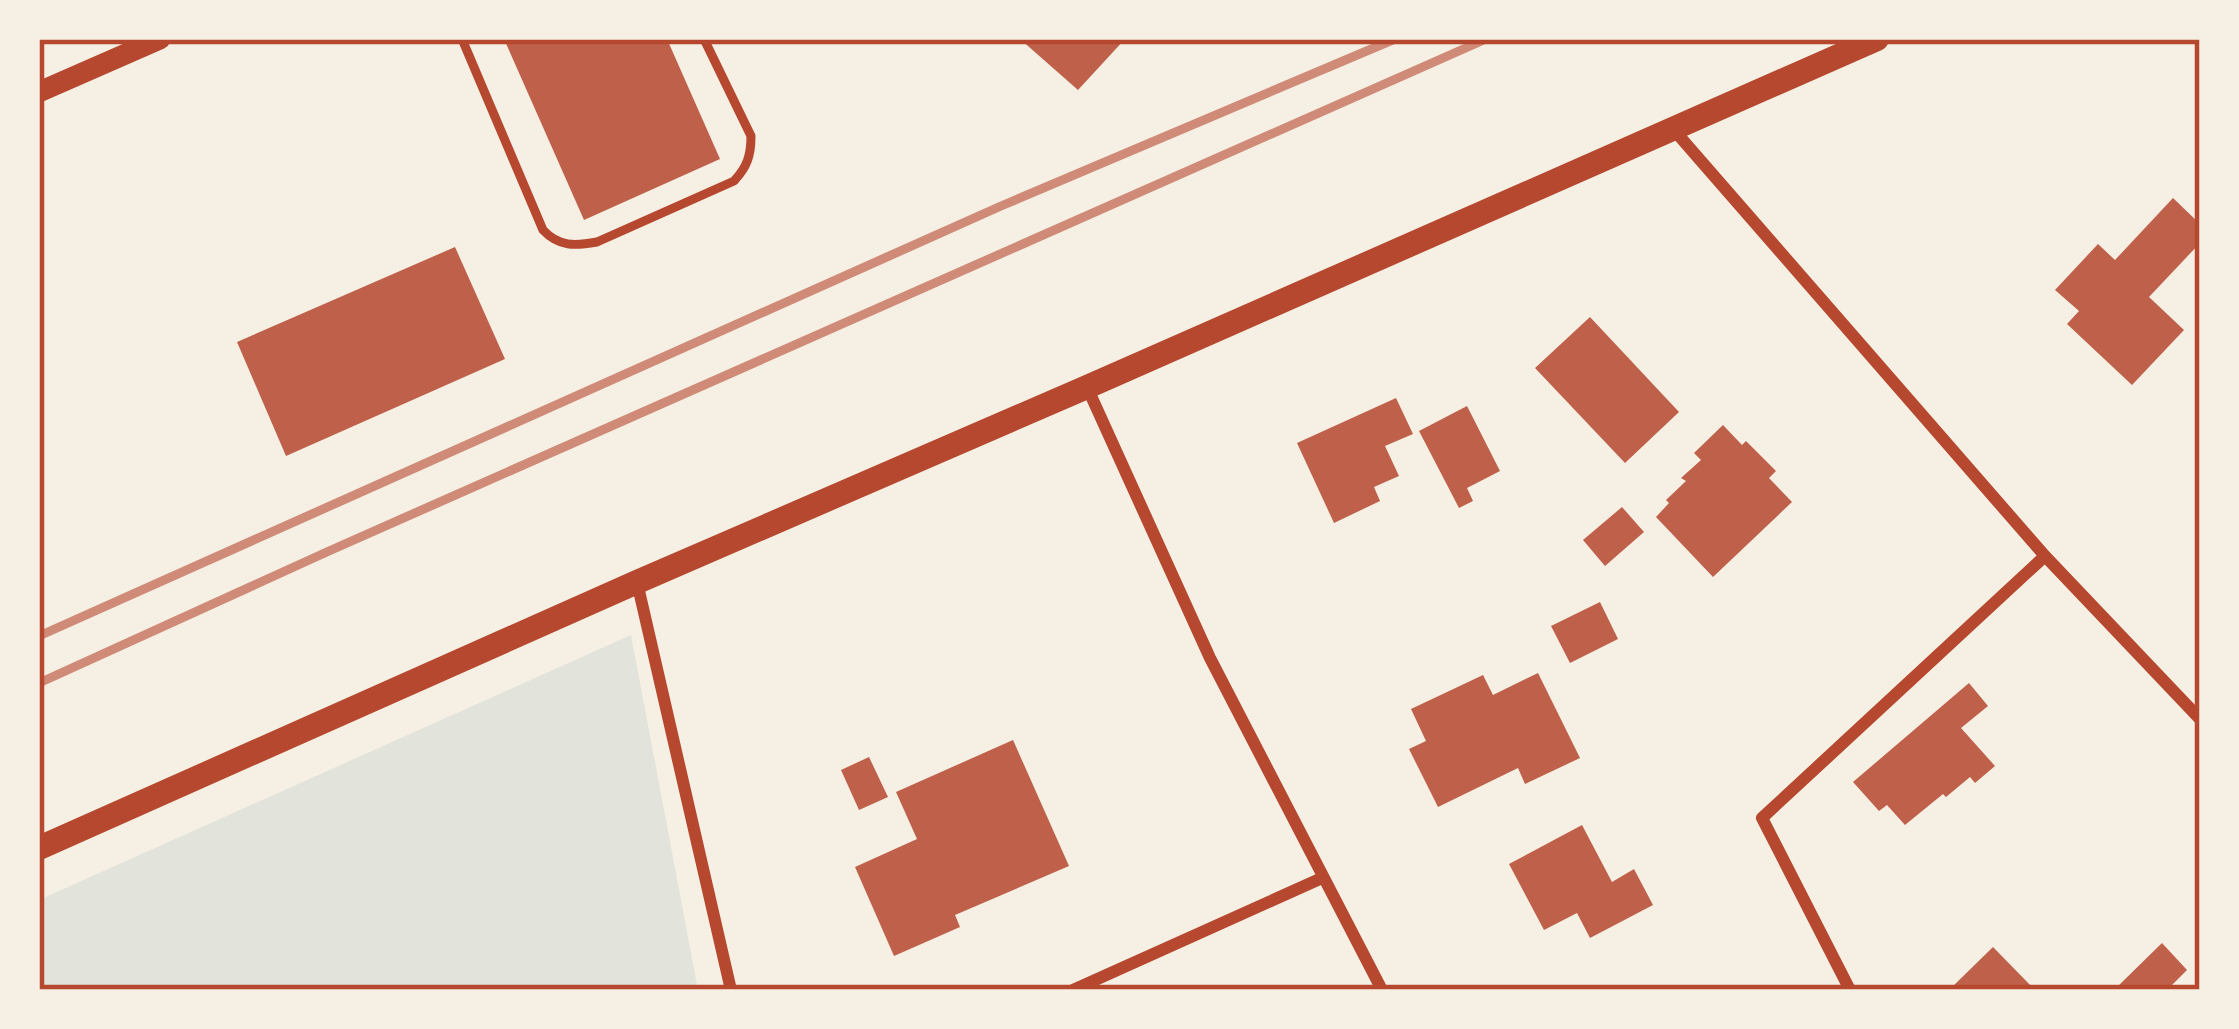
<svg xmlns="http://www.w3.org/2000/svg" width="2239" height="1029" font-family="'Alegreya Sans',sans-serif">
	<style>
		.green { fill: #e2e4dc }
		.building { fill: #bf614a }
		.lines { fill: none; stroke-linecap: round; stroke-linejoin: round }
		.service { stroke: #b5482f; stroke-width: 9 }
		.minor { stroke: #b5482f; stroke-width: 12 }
		.tertiary { stroke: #b5482f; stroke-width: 21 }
		.secondary { stroke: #b5482f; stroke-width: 24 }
		.rail { stroke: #cf8b77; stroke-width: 9 }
		.neatline { fill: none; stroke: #b5482f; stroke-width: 4.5 }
	</style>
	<rect width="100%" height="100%" fill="#f6efe4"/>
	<path class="green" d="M 631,635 L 698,990 L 39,990 L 39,900 Z"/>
	<path class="building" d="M 504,39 L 667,39 L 720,159 L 584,220 Z
		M 1020,39 L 1125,39 L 1078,90 Z
		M 2173,198 L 2200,224 L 2200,243 L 2149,297 L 2184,330 L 2132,385 L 2067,324 L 2079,311 L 2055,290 L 2098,244 L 2115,260 Z
		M 455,247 L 505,359 L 286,456 L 237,342 Z
		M 1590,317 L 1679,412 L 1625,463 L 1535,368 Z
		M 1396,398 L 1413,434 L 1385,446 L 1399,476 L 1374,487 L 1380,501 L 1334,523 L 1297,443 Z
		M 1467,406 L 1500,471 L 1467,488 L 1473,501 L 1459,508 L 1419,431 Z
		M 1723,425 L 1742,445 L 1746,441 L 1776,471 L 1769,478 L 1792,502 L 1713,577 L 1656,517 L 1669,503 L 1666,500 L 1686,481 L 1681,478 L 1701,460 L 1694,453 Z
		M 1622,507 L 1644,532 L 1605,566 L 1583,540 Z
		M 1600,602 L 1618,639 L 1570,663 L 1551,626 Z
		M 1538,673 L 1580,758 L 1525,784 L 1518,768 L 1438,807 L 1409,749 L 1426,741 L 1411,709 L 1483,675 L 1493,695 Z
		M 1969,683 L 1988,706 L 1961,728 L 1995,766 L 1975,783 L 1970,777 L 1946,797 L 1943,794 L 1905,825 L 1887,805 L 1879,811 L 1853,782 Z
		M 1013,740 L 1069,866 L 955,915 L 960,927 L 894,956 L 855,867 L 917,839 L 896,792 Z
		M 869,757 L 888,797 L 859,810 L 841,770 Z
		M 1582,825 L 1612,882 L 1634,869 L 1653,905 L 1590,938 L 1577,913 L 1544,930 L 1509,864 Z
		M 2162,943 L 2187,970 L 2167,990 L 2114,990 Z
		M 1993,947 L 2035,990 L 1949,990 Z"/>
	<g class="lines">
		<path class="service" d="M 462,39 L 543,230 C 559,247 575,246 597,242 L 734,181 C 747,167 751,156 751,136 L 704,39"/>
		<path class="minor" d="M 1674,130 L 2045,556 L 2200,719
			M 1087,387 L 1210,658 L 1382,990
			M 637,582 L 731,990
			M 1073,990 L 1322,878
			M 1850,990 L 1762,818 L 2045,556"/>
		<path class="tertiary" d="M 39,92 L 160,39"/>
		<path class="secondary" d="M 39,848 L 637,582 L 1087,387 L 1877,39"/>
		<path class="rail" d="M 39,636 L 1001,206 L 1395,39
			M 39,683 L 329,551 L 1486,39"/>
	</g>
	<rect width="2239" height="1029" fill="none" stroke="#f6efe4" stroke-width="84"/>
	<rect x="42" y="42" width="2155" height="945" class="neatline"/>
</svg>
